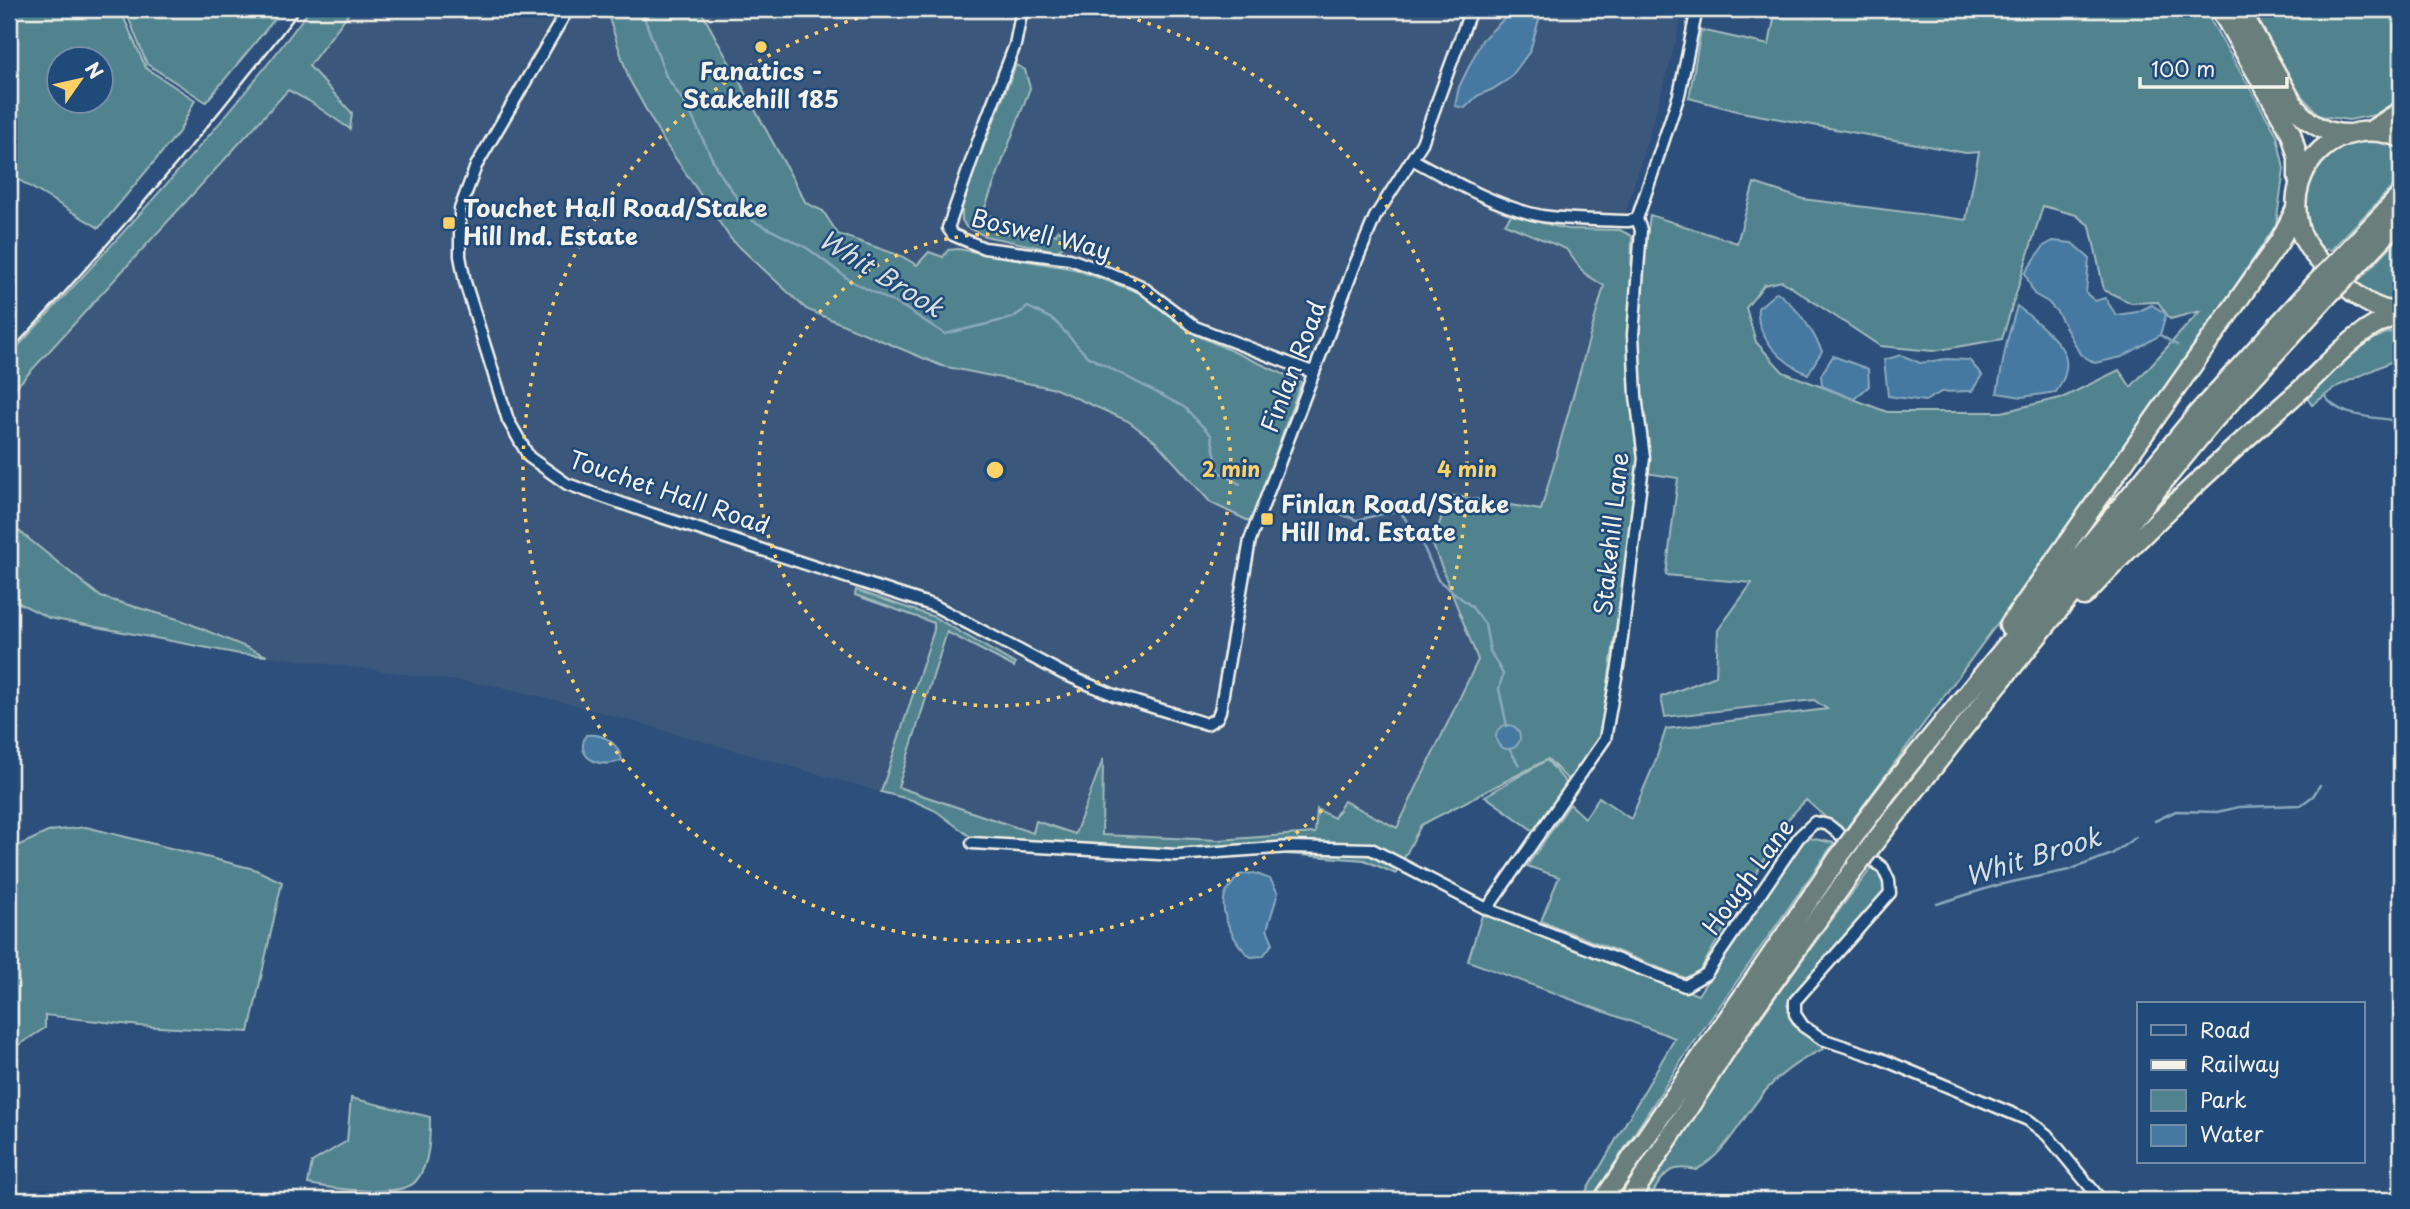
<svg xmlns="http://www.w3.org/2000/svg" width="2410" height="1209" font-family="'Playpen Sans',sans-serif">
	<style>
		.built { fill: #3b587c }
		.green { fill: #51838f; stroke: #a2babc; stroke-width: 2; fill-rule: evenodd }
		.water { fill: #4579a2; stroke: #8ba9be; stroke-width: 2 }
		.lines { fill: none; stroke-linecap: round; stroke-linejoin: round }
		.stream { stroke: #8ba9be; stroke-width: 2.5 }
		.minor-casing { stroke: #f4f1e8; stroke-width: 15 }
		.motorway-casing { stroke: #f4f1e8; stroke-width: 23 }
		.minor { stroke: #1f4a7a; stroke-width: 10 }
		.motorway { stroke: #6b7f7c; stroke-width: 18 }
		.rail { stroke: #f4f1e8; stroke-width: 2.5 }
		.motorway-bridge-casing { stroke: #f4f1e8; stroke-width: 23; stroke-linecap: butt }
		.motorway-bridge { stroke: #6b7f7c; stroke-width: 18 }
		.ring { fill: none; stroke: #ffd166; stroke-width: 3.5; stroke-dasharray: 3.5 7 }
		.poi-dot { fill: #ffd166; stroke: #1f4a7a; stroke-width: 2.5 }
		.labels { text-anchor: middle; stroke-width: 5; stroke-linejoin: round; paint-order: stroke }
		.poi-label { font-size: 24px; font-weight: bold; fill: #f4f1e8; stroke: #1f4a7a; text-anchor: start }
		.street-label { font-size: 24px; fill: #f4f1e8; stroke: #1f4a7a }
		.water-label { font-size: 26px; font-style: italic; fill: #dadfde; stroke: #1f4a7a }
		.centre { fill: #ffd166; stroke: #1f4a7a; stroke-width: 3.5 }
		.ring-label { font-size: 21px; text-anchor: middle; font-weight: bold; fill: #ffd166; stroke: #1f4a7a; stroke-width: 5; stroke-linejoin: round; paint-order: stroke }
	</style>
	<rect width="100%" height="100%" fill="#2c507b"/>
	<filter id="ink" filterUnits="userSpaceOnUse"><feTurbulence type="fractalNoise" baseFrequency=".0143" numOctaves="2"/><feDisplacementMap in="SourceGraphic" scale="14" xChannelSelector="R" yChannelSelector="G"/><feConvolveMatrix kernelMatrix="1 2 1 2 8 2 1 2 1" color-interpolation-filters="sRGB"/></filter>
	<g filter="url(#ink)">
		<path class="built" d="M 331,9 L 1684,9 L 1665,81 L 1587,341 L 1541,510 L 1448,495 L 1483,663 L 1397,828 L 1344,802 L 1334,819 L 1317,809 L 1315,833 L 1219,840 L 1102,835 L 1103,762 L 1075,834 L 1036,821 L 1033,833 L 884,782 L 881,792 L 572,704 L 497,686 L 267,656 L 100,605 L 9,527 L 9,365 Z"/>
		<path class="green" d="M 9,9 L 120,9 L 146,68 L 195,100 L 179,132 L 99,228 L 9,174 ZM 60,60 L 102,60 L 102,102 L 60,102 Z
			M 125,9 L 283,9 L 206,102 L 147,64 Z
			M 310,9 L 352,9 L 309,66 L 352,113 L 350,129 L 309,101 L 288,90 L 9,395 L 9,356 C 113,244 219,132 310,9 Z
			M 602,9 L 700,9 L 806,203 L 823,211 L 838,234 L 901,256 L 917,265 L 929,252 L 943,257 L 948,250 L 958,249 L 1074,269 L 1143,294 L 1196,335 L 1301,382 L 1251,522 L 1211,503 L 1156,442 L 1128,421 L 1056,389 L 942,366 L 806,309 L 731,239 L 663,140 L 629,79 L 608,15 Z
			M 1776,9 L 2204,9 L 2277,135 L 2284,169 L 2276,225 C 2139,433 1991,633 1843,833 L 1806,800 L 1787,820 L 1698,974 L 1685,978 L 1541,921 L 1559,877 L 1527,866 L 1570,804 L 1585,818 L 1599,797 L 1631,819 L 1655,762 L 1666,729 L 1827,709 L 1814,700 L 1665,717 L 1661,697 L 1716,676 L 1718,630 L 1752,583 L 1666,575 L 1678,478 L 1646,473 C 1650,432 1640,390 1638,349 C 1637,305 1644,259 1650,215 L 1737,243 L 1754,183 L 1803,199 L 1966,220 L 1979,152 L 1966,153 L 1741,112 L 1689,98 L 1701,30 L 1769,45 ZM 2043,206 L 2076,215 L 2090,226 L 2104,290 L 2131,303 L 2158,302 L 2170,319 L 2200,311 L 2131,387 L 2119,370 L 2064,397 L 2002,412 L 1887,412 L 1783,372 L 1756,342 L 1746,308 L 1764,285 L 1782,281 L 1880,346 L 1933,351 L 2002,339 Z
			M 2251,9 L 2401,9 L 2401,98 L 2374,115 L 2349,120 L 2320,116 L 2298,92 Z
			M 1016,65 L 1025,70 L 1030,88 L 983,213 L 1037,233 L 1039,228 L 1056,235 L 1058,230 L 1067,234 L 1065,245 L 1057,251 L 985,236 L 966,227 L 962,220 L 962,207 L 969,184 Z
			M 2374,139 L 2401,147 L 2401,178 L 2331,250 L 2327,249 L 2322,253 L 2307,231 L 2303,194 L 2319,162 L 2347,142 Z
			M 1511,215 L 1567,229 L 1620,230 L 1632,236 L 1628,372 L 1640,459 L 1600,740 L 1570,782 L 1548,759 L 1421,825 L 1396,874 L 1364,860 L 1274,853 L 1167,860 L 988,850 L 936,811 L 912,800 L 881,792 L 934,630 L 934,623 L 855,595 L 856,590 L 934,617 L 1015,664 L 1014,667 L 947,632 L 898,787 L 1033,833 L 1036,821 L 1075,834 L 1103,759 L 1102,835 L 1219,840 L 1315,833 L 1317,809 L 1334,818 L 1344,801 L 1397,828 L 1478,660 L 1433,545 L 1448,495 L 1541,510 L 1604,286 L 1584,273 L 1566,249 L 1505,224 Z
			M 2401,236 L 2401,305 L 2380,301 L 2355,284 Z
			M 2401,330 L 2401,365 L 2390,362 L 2338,386 L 2312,405 L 2307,398 C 2332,375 2367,332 2401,330 Z
			M 9,523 L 101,597 L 181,620 L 267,656 L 240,654 L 49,618 L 9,598 Z
			M 1547,760 L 1568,785 L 1535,832 L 1485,796 Z
			M 86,827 L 254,869 L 282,882 L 249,1032 L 140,1026 L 45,1015 L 45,1028 L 9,1051 L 9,850 L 50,831 Z
			M 1810,838 L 1834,843 L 1684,1057 L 1591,1200 L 1581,1200 L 1675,1038 L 1468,961 L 1483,912 L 1525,930 L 1698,995 C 1713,972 1728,950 1743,928 C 1758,906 1787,847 1810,838 Z
			M 1873,866 L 1885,879 L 1884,894 L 1865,918 L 1804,983 L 1787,1005 L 1801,1029 L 1825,1048 C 1803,1058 1784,1070 1767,1089 C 1743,1115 1728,1153 1696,1170 C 1666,1163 1663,1177 1648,1200 L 1638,1200 C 1712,1086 1789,974 1873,866 Z
			M 351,1098 L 430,1117 C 430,1138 430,1164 416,1181 C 401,1199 329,1188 308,1184 L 312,1162 L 347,1141 Z"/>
		<path class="water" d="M 1511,9 L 1542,9 L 1530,51 L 1510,78 L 1493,89 L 1477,96 L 1465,108 L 1455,106 L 1459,87 L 1482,40 L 1506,17 Z
			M 2053,241 L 2072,243 L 2089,258 L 2086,293 L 2095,301 L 2105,298 L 2116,315 L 2137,312 L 2152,305 L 2166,314 L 2160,335 L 2122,357 L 2095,363 L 2080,354 L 2058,313 L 2048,302 L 2034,294 L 2025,273 L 2044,246 Z
			M 1777,292 C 1798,308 1811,327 1822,351 L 1808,374 C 1783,363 1755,338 1758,308 Z
			M 2017,306 C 2030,316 2060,340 2065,355 C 2069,368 2063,382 2056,392 L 2022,397 L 1997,393 L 2007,341 Z
			M 1901,355 L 1920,363 L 1946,359 L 1969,360 L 1982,375 L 1972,391 L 1941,392 L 1925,401 L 1888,396 L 1884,360 Z
			M 1833,356 L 1868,369 L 1869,386 L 1854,399 L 1822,386 L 1821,375 Z
			M1496 737a12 12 0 1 1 24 0a12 12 0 1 1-24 0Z
			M 586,735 C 603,733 618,742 622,760 C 604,770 573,759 586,735 Z
			M 1254,873 L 1270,879 L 1278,893 L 1267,929 L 1273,943 L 1263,956 L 1251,957 C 1236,946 1217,912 1226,893 C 1229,887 1235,881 1239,875 Z"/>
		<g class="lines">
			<path class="stream" d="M 641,9 L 666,76 L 688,108 L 717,169 L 753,221 L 807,248 L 851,281 L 905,308 L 945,334 L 1012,318 L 1028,307 L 1054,320 L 1087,356 L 1184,407 L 1211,435 L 1219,472 L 1240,484
				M 2160,335 L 2177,345
				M 2324,395 C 2338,417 2367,416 2391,420 L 2401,444
				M 1302,511 L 1335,512 L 1357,520 L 1399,510 L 1421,541 L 1438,580 L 1471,606 L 1485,624 L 1490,651 L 1503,674 L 1499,689 L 1507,726
				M 1510,750 L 1519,765
				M 2155,821 L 2176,811 L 2217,812 L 2239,807 L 2301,805 L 2313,796 L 2320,785
				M 1937,904 L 1998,885 L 2069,870 L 2112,854 L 2136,837"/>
			<defs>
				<path id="minor" d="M 568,9 L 476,166 L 460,209 L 460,256 L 465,282 L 508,420 L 529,457 L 567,484 L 652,514 L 935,606 L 1064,674 L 1114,695 L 1207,724 L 1217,718 L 1220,711 L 1250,540 L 1354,267 L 1375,217 L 1422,143 L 1471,9
					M 1022,9 L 1015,45 L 979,139 L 948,228 L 953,235 L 984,248 L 1070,259 L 1130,281 L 1141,286 L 1195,327 L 1312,372
					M 1412,159 C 1450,180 1499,208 1542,216 C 1570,220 1600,220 1629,221 L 1637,219
					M 972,843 L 1176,855 L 1290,847 L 1371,849 L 1487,909 L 1685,986 L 1706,974 L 1799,837 L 1815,822 L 1828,825 L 1883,868 L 1889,881 L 1890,893 L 1795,1001 L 1795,1014 L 1803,1026 L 1822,1039 L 1879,1058 L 2028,1120 L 2047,1135 L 2101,1200
					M 1487,909 L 1605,739 L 1619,661 L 1644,458 L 1636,396 L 1633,335 L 1641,230 L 1637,219 L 1679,95 L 1697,9"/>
				<path id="motorway" d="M 2220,9 L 2291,133 L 2298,158 L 2298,179
					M 2240,9 L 2295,107 C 2309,124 2325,134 2348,134
					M 2370,131 L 2401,111
					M 2401,138 C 2341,113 2283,164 2299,227 C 2305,249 2322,264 2337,278 C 2357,297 2373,310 2401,313
					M 2336,263 L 2401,195
					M 2348,275 L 2401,219
					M 2084,596 C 2151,523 2223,458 2297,393 C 2333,361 2353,331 2401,313
					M 2009,626 L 2279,242 L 2296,209
					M 1858,831 L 1897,779 L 2198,413 L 2319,280
					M 1873,844 L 1991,693 L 2212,422 L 2331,292
					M 1603,1200 L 1838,858
					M 1629,1200 L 1742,1025 L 1857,865"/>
			</defs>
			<use href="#minor" class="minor-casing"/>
			<use href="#motorway" class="motorway-casing"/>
			<use href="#minor" class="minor"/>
			<use href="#motorway" class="motorway"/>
			<path class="rail" d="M 9,353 C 112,243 209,128 301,9"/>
			<defs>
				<path id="motorway-bridge" d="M 2319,280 L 2336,263
					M 2331,292 L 2348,275
					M 1838,858 L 1858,831
					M 1857,865 L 1873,844"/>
			</defs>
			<use href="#motorway-bridge" class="motorway-bridge-casing"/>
			<use href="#motorway-bridge" class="motorway-bridge"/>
		</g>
	</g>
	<g class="ring">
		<circle cx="995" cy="470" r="236"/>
		<path d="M1097 9A472 472 0 1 1 893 9"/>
	</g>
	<g class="poi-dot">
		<circle cx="761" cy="47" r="7"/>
		<rect x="442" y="216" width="14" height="14" rx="3.5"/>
		<rect x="1260" y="512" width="14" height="14" rx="3.5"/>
	</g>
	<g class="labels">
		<g class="poi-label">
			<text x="761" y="80" text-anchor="middle">Fanatics -<tspan x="761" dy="28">Stakehill 185</tspan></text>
			<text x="463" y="217">Touchet Hall Road/Stake<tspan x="463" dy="28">Hill Ind. Estate</tspan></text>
			<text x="1281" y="513">Finlan Road/Stake<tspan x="1281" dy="28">Hill Ind. Estate</tspan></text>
		</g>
		<g class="street-label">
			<text transform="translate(1041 235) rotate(14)" y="8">Boswell Way</text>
			<text transform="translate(1294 367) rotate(-69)" y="8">Finlan Road</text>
			<text transform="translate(669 493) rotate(19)" y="8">Touchet Hall Road</text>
			<text transform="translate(1612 534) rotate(-84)" y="8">Stakehill Lane</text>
			<text transform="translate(1749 877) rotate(-54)" y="8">Hough Lane</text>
		</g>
		<g class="water-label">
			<text transform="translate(881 274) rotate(32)" y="9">Whit Brook</text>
			<text transform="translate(2033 857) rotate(-17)" y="9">Whit Brook</text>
		</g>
	</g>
	<circle cx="995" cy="470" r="10" class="centre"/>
	<g class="ring-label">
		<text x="1231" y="477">2 min</text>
		<text x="1467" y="477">4 min</text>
	</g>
	<rect width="2410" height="1209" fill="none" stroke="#1f4a7a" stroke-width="35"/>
	<rect x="18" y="18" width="2375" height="1174" fill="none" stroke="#f4f1e8" stroke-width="2.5" filter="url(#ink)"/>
	<rect x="2137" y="1002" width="228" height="161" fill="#1f4a7a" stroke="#748da6" stroke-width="2"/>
	<rect x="2151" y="1025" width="35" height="10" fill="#1f4a7a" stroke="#748da6" stroke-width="2"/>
	<text x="2200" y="1038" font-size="21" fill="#f4f1e8">Road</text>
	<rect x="2151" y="1060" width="35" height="10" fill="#f4f1e8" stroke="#748da6" stroke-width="2"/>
	<text x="2200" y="1072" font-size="21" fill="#f4f1e8">Railway</text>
	<rect x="2151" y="1090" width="35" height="21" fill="#51838f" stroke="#748da6" stroke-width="2"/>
	<text x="2200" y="1108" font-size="21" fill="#f4f1e8">Park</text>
	<rect x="2151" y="1125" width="35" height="21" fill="#4579a2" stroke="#748da6" stroke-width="2"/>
	<text x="2200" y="1142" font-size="21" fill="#f4f1e8">Water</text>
	<g transform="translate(80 80) rotate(56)"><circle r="33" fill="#1f4a7a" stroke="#748da6" stroke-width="2"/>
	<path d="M0-5L12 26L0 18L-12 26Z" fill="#ffd166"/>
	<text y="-10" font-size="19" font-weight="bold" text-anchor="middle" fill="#f4f1e8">N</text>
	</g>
	<path d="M2140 77v10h147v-10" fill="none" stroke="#f4f1e8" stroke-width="3.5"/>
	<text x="2151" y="77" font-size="21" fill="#f4f1e8" stroke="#1f4a7a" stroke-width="5" paint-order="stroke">100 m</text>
</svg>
